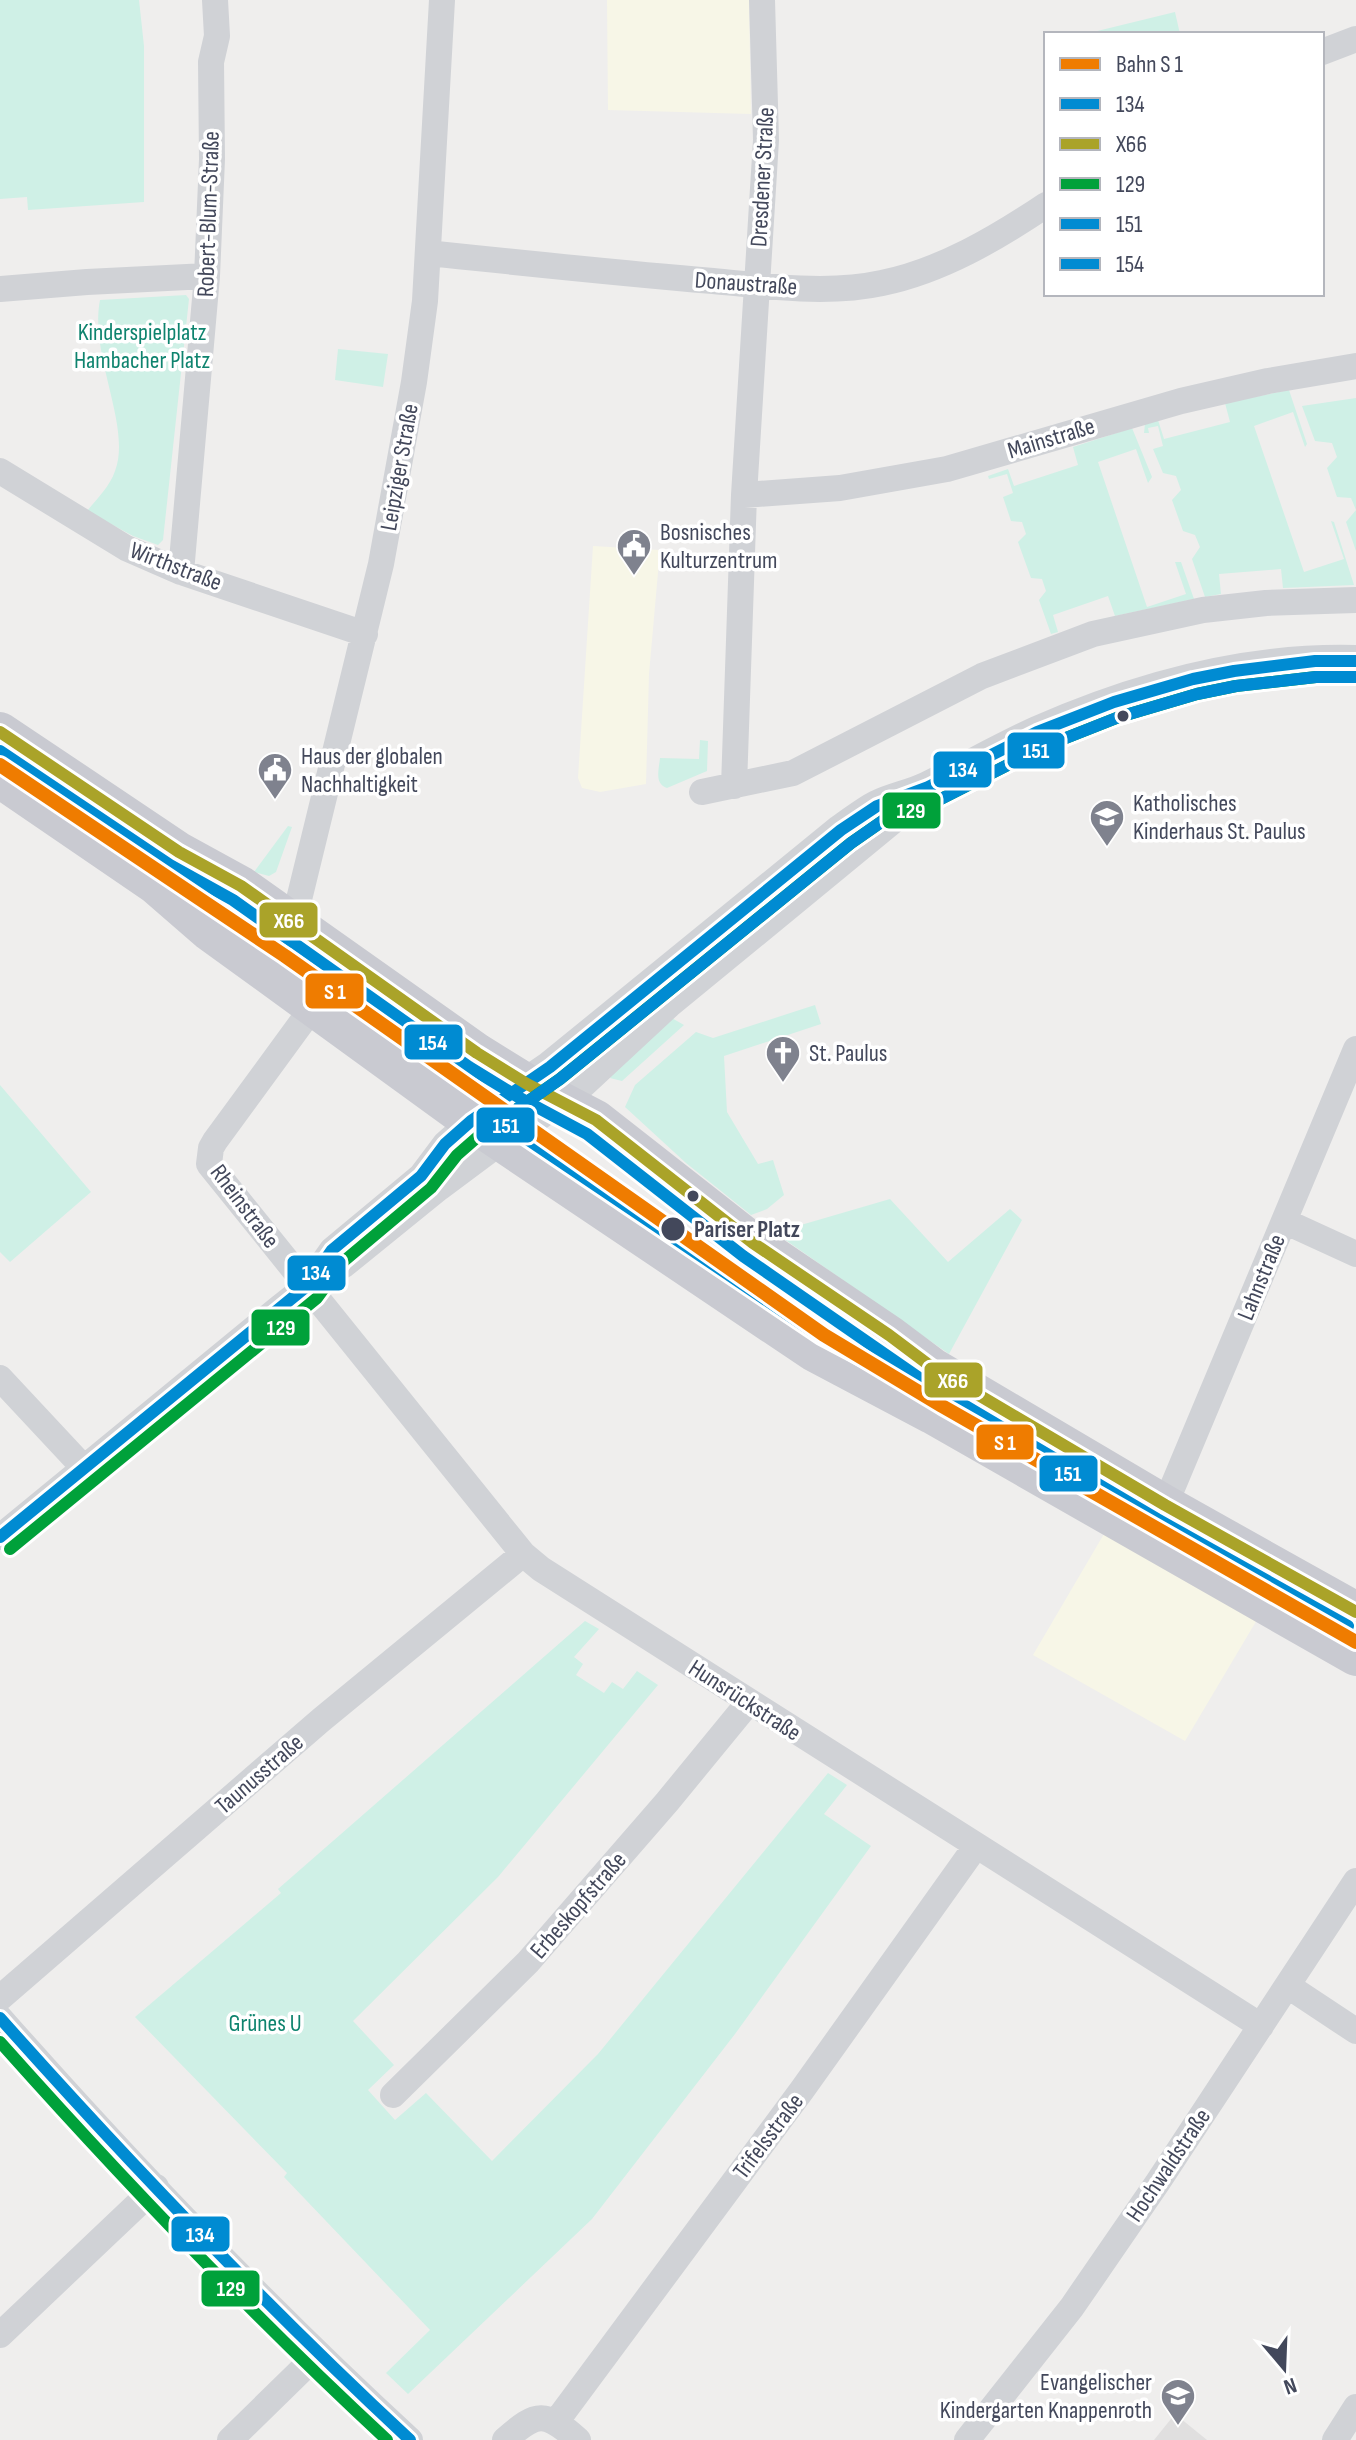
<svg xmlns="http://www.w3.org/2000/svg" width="1356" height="2440" font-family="'Sofia Sans Condensed',sans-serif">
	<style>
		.commercial { fill: #f7f6e7 }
		.education { fill: #e0dfdf }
		.green { fill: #cff0e6 }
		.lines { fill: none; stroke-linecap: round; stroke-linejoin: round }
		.minor { stroke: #d0d2d6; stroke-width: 26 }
		.tertiary { stroke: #d0d2d6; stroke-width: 32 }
		.primary { stroke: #c9cad1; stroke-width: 40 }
		.bus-1-casing { stroke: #fff; stroke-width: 18 }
		.bus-2-casing { stroke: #fff; stroke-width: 18 }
		.bus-3-casing { stroke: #fff; stroke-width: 18 }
		.bus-4-casing { stroke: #fff; stroke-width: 18 }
		.bus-5-casing { stroke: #fff; stroke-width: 18 }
		.bus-1 { stroke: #008bd2; stroke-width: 12 }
		.bus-2 { stroke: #aaa329; stroke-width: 12 }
		.bus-3 { stroke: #00a13a; stroke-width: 12 }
		.bus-4 { stroke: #008bd2; stroke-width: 12 }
		.bus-5 { stroke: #008bd2; stroke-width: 12 }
		.rail-1-casing { stroke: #fff; stroke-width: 20 }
		.rail-1 { stroke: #ef7c00; stroke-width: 14 }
		.bus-dot { fill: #43485b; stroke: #fff; stroke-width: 3 }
		.labels { text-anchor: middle; stroke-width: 7; stroke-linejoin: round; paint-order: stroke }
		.street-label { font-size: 24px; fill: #43485b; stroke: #fff }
		.park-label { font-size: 24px; fill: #0e836e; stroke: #fff }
		.poi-label { font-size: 24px; fill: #43485b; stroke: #fff; text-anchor: start }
		.stop-label { font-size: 24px; font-weight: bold; fill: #43485b; stroke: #fff; text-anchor: start }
		.line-badge { stroke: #fff; stroke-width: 3 }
		.badge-label { font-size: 22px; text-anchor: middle; font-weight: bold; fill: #fff }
	</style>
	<rect width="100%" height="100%" fill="#efeeed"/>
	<path class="commercial" d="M 607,0 L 749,0 L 751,114 L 608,110 Z
		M 593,546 L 660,550 L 649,674 L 646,784 L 600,792 L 582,788 L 578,778 Z
		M 1111,1522 L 1264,1608 L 1185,1741 L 1033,1655 Z"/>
	<path class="education" d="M 1175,2414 L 1207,2440 L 1154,2440 Z"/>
	<path class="green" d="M 0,0 L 139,0 L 144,46 L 144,202 L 28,210 L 27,197 L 0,199 Z
		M 1175,12 L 1180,34 L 1085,34 Z
		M 186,295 L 189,299 L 163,540 L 158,545 L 133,536 L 87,511 C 97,499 110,486 115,471 C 132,427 89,355 100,300 Z
		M 338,349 L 388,354 L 383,387 L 335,380 Z
		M 1289,390 L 1307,444 L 1305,447 L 1293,412 L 1254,426 L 1304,572 L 1344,559 L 1331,521 L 1334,522 L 1354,585 L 1283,588 L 1281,569 L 1219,574 L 1221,594 L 1205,597 L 1192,559 L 1200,547 L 1195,535 L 1183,531 L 1172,500 L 1181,490 L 1176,476 L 1163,473 L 1153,449 L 1163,446 L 1158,426 L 1148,428 L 1149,433 L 1144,433 L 1145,424 L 1158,420 L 1164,439 L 1230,422 L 1225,403 Z
		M 1356,398 L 1356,551 L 1346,522 L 1356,510 L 1351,498 L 1337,497 L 1327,468 L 1337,457 L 1332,443 L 1315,441 L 1302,406 Z
		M 1132,428 L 1152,477 L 1148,483 L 1136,449 L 1098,462 L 1147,607 L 1186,594 L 1175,562 L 1181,562 L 1194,599 L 1115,616 L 1108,596 L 1053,615 L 1058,632 L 1051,634 L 1039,600 L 1046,591 L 1042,579 L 1031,578 L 1018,542 L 1026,534 L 1022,522 L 1011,521 L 1003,497 L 1013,493 L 1007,474 L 989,479 L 988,476 L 1008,469 L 1014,486 L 1078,465 L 1073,447 Z
		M 700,740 L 708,741 L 707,771 L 667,788 C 654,784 659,769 660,758 L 699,759 Z
		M 288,826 L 292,827 L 276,872 L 269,876 L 254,872 Z
		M 815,1005 L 821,1024 L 724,1056 L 727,1112 L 758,1164 L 773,1160 L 784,1195 L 767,1209 L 751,1215 L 686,1163 L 625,1107 L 635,1085 L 696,1032 L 713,1038 Z
		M 670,1017 L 684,1025 L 622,1081 L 610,1078 L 614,1068 Z
		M 0,1085 L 91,1192 L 10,1262 L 0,1252 Z
		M 890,1199 L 948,1262 L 1010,1209 L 1022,1220 L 949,1354 L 784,1239 L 785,1233 L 794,1227 Z
		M 585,1621 L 599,1629 L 574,1657 L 583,1664 L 576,1675 L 604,1693 L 612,1682 L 623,1689 L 637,1671 L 658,1685 L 498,1877 L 353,2021 L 394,2065 L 368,2090 L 395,2120 L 426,2093 L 492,2161 L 598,2054 L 828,1773 L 847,1785 L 824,1814 L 871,1846 L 735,2034 L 592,2219 L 408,2394 L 386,2373 L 430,2330 L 284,2177 L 287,2173 L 135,2017 L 281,1893 L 278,1889 Z"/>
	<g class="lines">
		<path class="minor" d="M 1322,52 L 1356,39
			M 428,253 C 523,263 617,273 713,281 C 768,286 827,295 882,283 C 941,271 997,238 1046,205
			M 0,289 L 87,282 L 207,276
			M 0,471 L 126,548 L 181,572 L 365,634
			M 744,495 L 840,488 L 947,469 L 1181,401 L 1268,381 L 1356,366
			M 181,572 L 207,276 L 212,159 L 211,62 L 217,36 L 215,0
			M 734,786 L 744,495 L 766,140 L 762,0
			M 702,792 L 793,773 L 982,676 L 1093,634 L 1203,610 L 1266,603 L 1356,600
			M 293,924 L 381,564 L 414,382 L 425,301 L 442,0
			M 313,1007 L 215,1141 L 211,1148 L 209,1164 L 523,1554 L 541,1569 L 1261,2026
			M 1284,1221 L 1356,1254
			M 311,1280 L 332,1250 L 421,1176 L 445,1144 L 471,1121
			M 0,1378 L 84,1468
			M 1165,1505 L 1356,1049
			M 0,1537 L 279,1308 L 307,1286 L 344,1265 L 439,1188 L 502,1141
			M 1288,1986 L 1356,2031
			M 0,1998 L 321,1720 L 523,1554
			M 0,2018 C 129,2164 266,2308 410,2440
			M 393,2095 L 528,1962 L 667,1802 L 749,1702
			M 0,2335 L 156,2187
			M 556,2422 L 802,2090 L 976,1846
			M 230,2440 L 318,2354
			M 505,2440 C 537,2411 545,2411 578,2440
			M 967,2440 L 1072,2307 L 1158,2182 L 1356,1881
			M 1335,2440 L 1356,2407"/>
		<path class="tertiary" d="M 471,1121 L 550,1067 L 841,830 C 853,822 865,812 877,806 C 893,798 912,795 928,787 C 965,769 1000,749 1037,732 C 1137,688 1247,658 1356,661
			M 502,1141 L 582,1082 L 667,1003 L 897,814"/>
		<path class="primary" d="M 0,732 L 179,852 L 241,886 L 477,1053 L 527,1084 L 596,1120 L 753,1243 L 889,1335 L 933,1368 L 1165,1505 L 1356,1612
			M 0,778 L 155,884 L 208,930 L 471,1121 L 813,1351 L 932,1414 L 1356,1656"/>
		<defs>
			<path id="bus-1" d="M 0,1537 L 307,1286 L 332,1250 L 421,1176 L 445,1144 L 471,1121 L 550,1067 L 841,830 L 877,806 L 928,787 L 1037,732 L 1114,702 L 1193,679 L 1234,671 L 1315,661 L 1356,661
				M 0,2018 C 131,2165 266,2306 410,2440"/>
			<path id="bus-2" d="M 0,732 L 179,852 L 241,886 L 477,1053 L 527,1084 L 596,1120 L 753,1243 L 889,1335 L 933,1368 L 1165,1505 L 1356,1612"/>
			<path id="bus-3" d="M 10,1549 L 317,1298 L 344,1261 L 431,1188 L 457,1155 L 481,1134 L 560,1079 L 851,843 L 884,820 L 935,802 L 1043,747 L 1119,717 L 1197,694 L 1236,686 L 1316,677 L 1356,677
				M 0,2042 C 123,2180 251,2314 387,2440"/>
			<path id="bus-4" d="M 1356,677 L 1316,677 L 1236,686 L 1197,694 L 1119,717 L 1043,747 L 935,802 L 884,820 L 851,843 L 560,1079 L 500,1121 L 821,1337 L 940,1400 L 1356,1638"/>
			<path id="bus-5" d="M 0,751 L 170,865 L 233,900 L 469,1067 L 520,1098 L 587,1134 L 743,1256 L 925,1382 L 1157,1519 L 1348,1626"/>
		</defs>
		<use href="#bus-1" class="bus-1-casing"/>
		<use href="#bus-2" class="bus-2-casing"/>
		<use href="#bus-3" class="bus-3-casing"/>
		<use href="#bus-4" class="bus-4-casing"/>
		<use href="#bus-5" class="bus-5-casing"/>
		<use href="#bus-1" class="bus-1"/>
		<use href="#bus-2" class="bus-2"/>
		<use href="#bus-3" class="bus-3"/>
		<use href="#bus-4" class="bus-4"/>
		<use href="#bus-5" class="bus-5"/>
		<defs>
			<path id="rail-1" d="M 0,765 L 285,956 L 824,1335 L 942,1406 L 1356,1642"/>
		</defs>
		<use href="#rail-1" class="rail-1-casing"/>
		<use href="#rail-1" class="rail-1"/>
	</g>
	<defs>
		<symbol id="civic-pin" viewBox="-11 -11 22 30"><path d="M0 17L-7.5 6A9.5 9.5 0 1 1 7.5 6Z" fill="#7f828e" stroke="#fff"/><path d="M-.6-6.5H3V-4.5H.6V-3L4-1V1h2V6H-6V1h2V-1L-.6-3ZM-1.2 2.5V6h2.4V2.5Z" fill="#fff"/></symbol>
		<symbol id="school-pin" viewBox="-11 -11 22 30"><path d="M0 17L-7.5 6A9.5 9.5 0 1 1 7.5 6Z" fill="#7f828e" stroke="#fff"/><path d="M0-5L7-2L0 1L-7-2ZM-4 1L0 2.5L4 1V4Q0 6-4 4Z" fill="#fff"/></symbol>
		<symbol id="church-pin" viewBox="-11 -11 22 30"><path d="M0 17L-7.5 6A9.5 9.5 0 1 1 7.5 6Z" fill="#7f828e" stroke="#fff"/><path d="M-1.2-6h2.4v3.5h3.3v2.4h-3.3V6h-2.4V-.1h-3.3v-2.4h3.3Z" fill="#fff"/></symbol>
	</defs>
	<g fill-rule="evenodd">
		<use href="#civic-pin" x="614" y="526" width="40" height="54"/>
		<use href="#civic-pin" x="255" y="750" width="40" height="54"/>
		<use href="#school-pin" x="1087" y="797" width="40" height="54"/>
		<use href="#church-pin" x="763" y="1033" width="40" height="54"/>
		<use href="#school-pin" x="1158" y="2376" width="40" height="54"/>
	</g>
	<g class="bus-dot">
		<circle cx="1123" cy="716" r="7"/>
		<circle cx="693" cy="1196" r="7"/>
		<circle cx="673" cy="1229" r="13"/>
	</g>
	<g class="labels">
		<g class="street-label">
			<text transform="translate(762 177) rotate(-87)" y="8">Dresdener Straße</text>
			<text transform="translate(208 214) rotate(-88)" y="8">Robert-Blum-Straße</text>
			<text transform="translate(746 283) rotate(4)" y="8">Donaustraße</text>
			<text transform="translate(1051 438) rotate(-17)" y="8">Mainstraße</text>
			<text transform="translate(399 467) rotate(-80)" y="8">Leipziger Straße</text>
			<text transform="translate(176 566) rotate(21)" y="8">Wirthstraße</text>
			<text transform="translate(245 1206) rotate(53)" y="8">Rheinstraße</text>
			<text transform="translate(1261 1277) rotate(-68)" y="8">Lahnstraße</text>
			<text transform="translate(745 1700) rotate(33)" y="8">Hunsrückstraße</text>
			<text transform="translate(259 1774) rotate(-41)" y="8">Taunusstraße</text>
			<text transform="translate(578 1905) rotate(-49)" y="8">Erbeskopfstraße</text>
			<text transform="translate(768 2136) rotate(-53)" y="8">Trifelsstraße</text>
			<text transform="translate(1168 2165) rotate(-56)" y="8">Hochwaldstraße</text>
		</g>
		<g class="park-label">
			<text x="142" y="340">Kinderspielplatz<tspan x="142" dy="28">Hambacher Platz</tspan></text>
			<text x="265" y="2031">Grünes U</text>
		</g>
		<g class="poi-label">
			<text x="660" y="540">Bosnisches<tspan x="660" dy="28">Kulturzentrum</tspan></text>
			<text x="301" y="764">Haus der globalen<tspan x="301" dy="28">Nachhaltigkeit</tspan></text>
			<text x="1133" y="811">Katholisches<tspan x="1133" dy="28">Kinderhaus St. Paulus</tspan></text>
			<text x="809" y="1061">St. Paulus</text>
			<text x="1152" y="2390" text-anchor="end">Evangelischer<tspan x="1152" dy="28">Kindergarten Knappenroth</tspan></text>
		</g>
		<g class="stop-label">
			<text x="694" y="1237">Pariser Platz</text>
		</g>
	</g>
	<g class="line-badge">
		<rect x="1006" y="731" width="60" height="39" rx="8" fill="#008bd2"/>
		<rect x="932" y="750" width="61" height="39" rx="8" fill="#008bd2"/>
		<rect x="881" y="791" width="61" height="39" rx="8" fill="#00a13a"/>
		<rect x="258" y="901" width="61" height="38" rx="8" fill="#aaa329"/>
		<rect x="304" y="972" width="61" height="38" rx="8" fill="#ef7c00"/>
		<rect x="403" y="1023" width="61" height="38" rx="8" fill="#008bd2"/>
		<rect x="475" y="1106" width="61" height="38" rx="8" fill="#008bd2"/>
		<rect x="286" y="1254" width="61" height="38" rx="8" fill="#008bd2"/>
		<rect x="250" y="1308" width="61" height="39" rx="8" fill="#00a13a"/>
		<rect x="923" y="1361" width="61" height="38" rx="8" fill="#aaa329"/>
		<rect x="975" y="1423" width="60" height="38" rx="8" fill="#ef7c00"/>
		<rect x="1038" y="1454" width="61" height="39" rx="8" fill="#008bd2"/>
		<rect x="170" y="2215" width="61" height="38" rx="8" fill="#008bd2"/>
		<rect x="200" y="2269" width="61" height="39" rx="8" fill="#00a13a"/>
	</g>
	<g class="badge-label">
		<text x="1036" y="758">151</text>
		<text x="963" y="777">134</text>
		<text x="911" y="818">129</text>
		<text x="289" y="928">X66</text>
		<text x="335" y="999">S 1</text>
		<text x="433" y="1050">154</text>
		<text x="506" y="1133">151</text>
		<text x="316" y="1280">134</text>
		<text x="281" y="1335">129</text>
		<text x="953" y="1388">X66</text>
		<text x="1005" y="1450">S 1</text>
		<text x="1068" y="1481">151</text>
		<text x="200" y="2242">134</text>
		<text x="231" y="2296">129</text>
	</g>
	<rect x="1044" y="32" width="280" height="264" fill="#ffffff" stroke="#b4b6bd" stroke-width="2"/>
	<rect x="1060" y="58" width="40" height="12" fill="#ef7c00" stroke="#b4b6bd" stroke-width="2"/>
	<text x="1116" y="72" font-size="24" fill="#43485b">Bahn S 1</text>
	<rect x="1060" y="98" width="40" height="12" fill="#008bd2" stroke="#b4b6bd" stroke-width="2"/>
	<text x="1116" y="112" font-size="24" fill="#43485b">134</text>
	<rect x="1060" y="138" width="40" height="12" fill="#aaa329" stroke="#b4b6bd" stroke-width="2"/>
	<text x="1116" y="152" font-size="24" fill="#43485b">X66</text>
	<rect x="1060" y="178" width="40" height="12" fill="#00a13a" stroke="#b4b6bd" stroke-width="2"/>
	<text x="1116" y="192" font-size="24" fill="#43485b">129</text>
	<rect x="1060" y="218" width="40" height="12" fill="#008bd2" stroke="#b4b6bd" stroke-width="2"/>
	<text x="1116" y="232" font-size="24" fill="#43485b">151</text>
	<rect x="1060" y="258" width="40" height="12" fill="#008bd2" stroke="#b4b6bd" stroke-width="2"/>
	<text x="1116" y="272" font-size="24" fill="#43485b">154</text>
	<g transform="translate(1284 2368) rotate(161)" stroke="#ffffff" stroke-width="6" paint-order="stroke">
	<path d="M0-6L14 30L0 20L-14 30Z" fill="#43485b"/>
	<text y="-12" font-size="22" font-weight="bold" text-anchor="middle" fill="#43485b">N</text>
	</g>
</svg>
